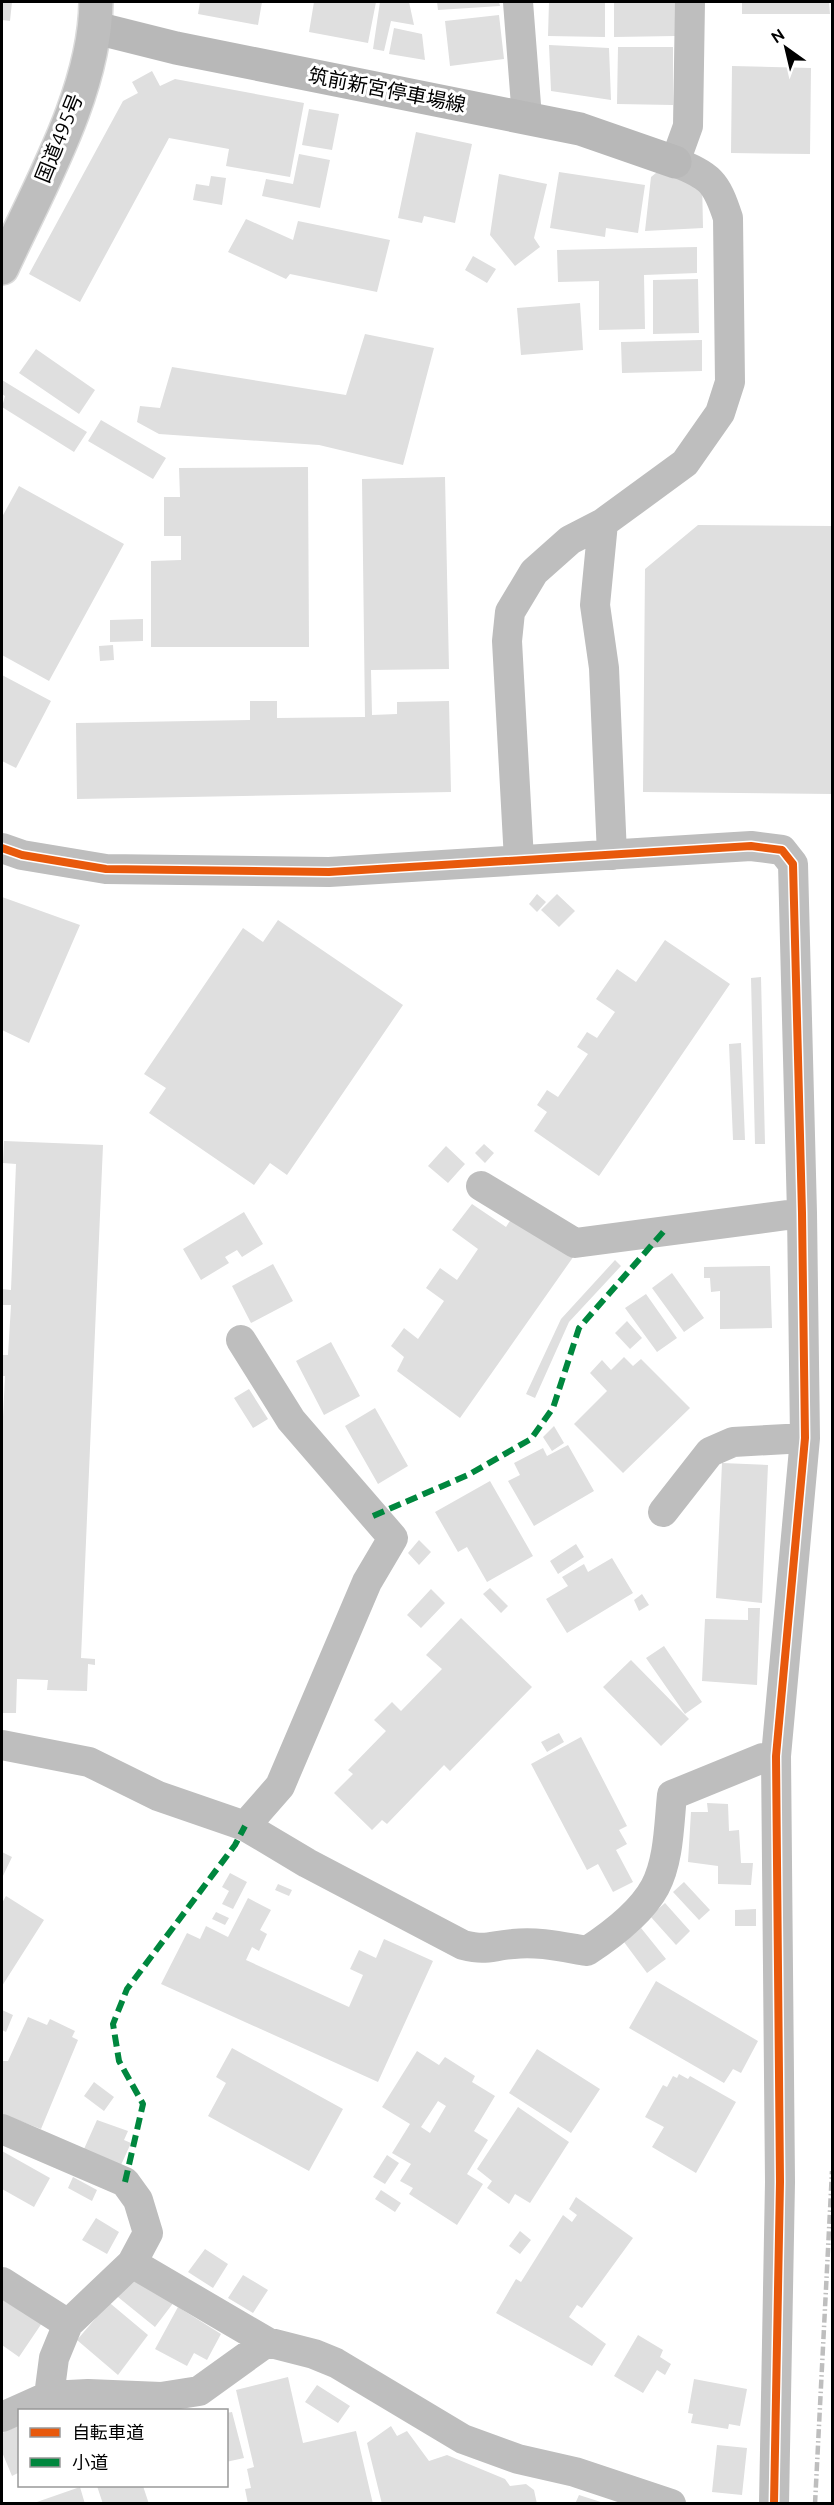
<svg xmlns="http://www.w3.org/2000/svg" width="834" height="2505" font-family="Ubuntu,'Noto Sans JP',sans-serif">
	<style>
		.building { fill: #dfdfdf; fill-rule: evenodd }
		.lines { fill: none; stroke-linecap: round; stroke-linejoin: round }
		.trunk-casing { stroke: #dbdbdb; stroke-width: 36 }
		.minor { stroke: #bebebe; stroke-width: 30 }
		.secondary { stroke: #b8b8b8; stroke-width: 33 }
		.trunk { stroke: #bebebe; stroke-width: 33 }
		.rail { stroke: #bebebe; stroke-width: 4.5; stroke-dasharray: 9 3 1.5 3; stroke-linecap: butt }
		.quiet { stroke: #00873e; stroke-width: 6; stroke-dasharray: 12 6; stroke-linecap: butt }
		.cycleway-casing { stroke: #fff; stroke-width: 11 }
		.cycleway { stroke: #e8590c; stroke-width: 8 }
		.labels { text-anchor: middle; stroke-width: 6; stroke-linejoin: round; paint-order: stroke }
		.street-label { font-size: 20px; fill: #000; stroke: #fff }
	</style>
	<rect width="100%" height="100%" fill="#fff"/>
	<path class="building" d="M 2,2 L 12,2 L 10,21 L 2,20 Z
		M 200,2 L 262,2 L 258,25 L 198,14 Z
		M 314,2 L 376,2 L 368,43 L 309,32 Z
		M 380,2 L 409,2 L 414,25 L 391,21 L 384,51 L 373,49 Z
		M 437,2 L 499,2 L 500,6 L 438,10 Z
		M 549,2 L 605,2 L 605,37 L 548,36 Z
		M 614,2 L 675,2 L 675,36 L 614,37 Z
		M 742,2 L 829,2 L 830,14 L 742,14 Z
		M 499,15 L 504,59 L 450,66 L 445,21 Z
		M 394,28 L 422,34 L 425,60 L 389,54 Z
		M 549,45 L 609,48 L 611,100 L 551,91 Z
		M 618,47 L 673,47 L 673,105 L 617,104 Z
		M 732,66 L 811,68 L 810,154 L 731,153 Z
		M 152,71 L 160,86 L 175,79 L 304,103 L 290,177 L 226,166 L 229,149 L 169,138 L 80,302 L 29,274 L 123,101 L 138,93 L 132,82 Z
		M 309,109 L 339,114 L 332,150 L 302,145 Z
		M 416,132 L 472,144 L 455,223 L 424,216 L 422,223 L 398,218 Z
		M 299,154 L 330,160 L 320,208 L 262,196 L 266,179 L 293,184 Z
		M 662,168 L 702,180 L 703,228 L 645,231 L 651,177 Z
		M 559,172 L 645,185 L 638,233 L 606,228 L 605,237 L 550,228 Z
		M 499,174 L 547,184 L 534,238 L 540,247 L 515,266 L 490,235 Z
		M 211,176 L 226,178 L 222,205 L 193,200 L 196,184 L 209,186 Z
		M 246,219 L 293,240 L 298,221 L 390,240 L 377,292 L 290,274 L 286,279 L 228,252 Z
		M 697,247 L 697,273 L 644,275 L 645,329 L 599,330 L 599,281 L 558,282 L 557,250 Z
		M 473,256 L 496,269 L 487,283 L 465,270 Z
		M 698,279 L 699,333 L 653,334 L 653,280 Z
		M 580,303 L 583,350 L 521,355 L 517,308 Z
		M 365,334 L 434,348 L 403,465 L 319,445 L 159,434 L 137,422 L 140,406 L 160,408 L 172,367 L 346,395 Z
		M 702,340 L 702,371 L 622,373 L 621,342 Z
		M 36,349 L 95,390 L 79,414 L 19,373 Z
		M 2,380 L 87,432 L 74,452 L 2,407 L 5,396 L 2,394 Z
		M 101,420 L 166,458 L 153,479 L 88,441 Z
		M 308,467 L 309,647 L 151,647 L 151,561 L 181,560 L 181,536 L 164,536 L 164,497 L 180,497 L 179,468 Z
		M 445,477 L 449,669 L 371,670 L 372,715 L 397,714 L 397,702 L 449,701 L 451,792 L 77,799 L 76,723 L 250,720 L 250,701 L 277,701 L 277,718 L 365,717 L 362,479 Z
		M 19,486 L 124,544 L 49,681 L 2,655 L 2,517 Z
		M 698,525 L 832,526 L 832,794 L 643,792 L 645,569 Z
		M 143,619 L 143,641 L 110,642 L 110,620 Z
		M 113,645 L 114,660 L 100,661 L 99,646 Z
		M 2,675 L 51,701 L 16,768 L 2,761 Z
		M 537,894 L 546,902 L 537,912 L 529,904 Z
		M 557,894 L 575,911 L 559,927 L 541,910 Z
		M 2,897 L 80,925 L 29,1043 L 2,1030 Z
		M 278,920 L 403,1005 L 287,1175 L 270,1163 L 254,1185 L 149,1113 L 166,1088 L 144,1074 L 243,928 L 263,942 Z
		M 665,940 L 730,984 L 599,1176 L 534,1131 L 547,1112 L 537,1105 L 547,1090 L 558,1097 L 588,1054 L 577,1047 L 587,1032 L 597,1038 L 615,1012 L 596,999 L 617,969 L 636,982 Z
		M 761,977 L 765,1144 L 755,1144 L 751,978 Z
		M 741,1043 L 745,1140 L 733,1140 L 729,1044 Z
		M 4,1141 L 103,1145 L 81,1658 L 95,1659 L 95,1665 L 88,1664 L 87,1691 L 47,1690 L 48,1680 L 17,1679 L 16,1713 L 2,1713 L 2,1417 L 3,1417 L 5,1376 L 2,1376 L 2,1355 L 8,1355 L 11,1305 L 2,1305 L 2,1289 L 11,1290 L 16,1164 L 3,1163 Z
		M 484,1144 L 494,1153 L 485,1163 L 475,1153 Z
		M 446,1146 L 465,1164 L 448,1183 L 428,1166 Z
		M 472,1204 L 506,1227 L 517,1210 L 576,1253 L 460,1418 L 397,1371 L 404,1357 L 391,1346 L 404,1328 L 418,1339 L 444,1301 L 426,1288 L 440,1268 L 457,1280 L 478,1249 L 452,1230 Z
		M 244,1212 L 263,1244 L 242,1257 L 237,1250 L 225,1257 L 229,1263 L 201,1280 L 183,1249 Z
		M 615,1260 L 621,1266 L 569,1322 L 535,1398 L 526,1394 L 561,1319 Z
		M 273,1264 L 293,1301 L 251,1323 L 232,1286 Z
		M 770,1266 L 772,1328 L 720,1329 L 720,1291 L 711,1292 L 710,1278 L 704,1278 L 704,1267 Z
		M 672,1273 L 704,1318 L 684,1332 L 652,1288 Z
		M 646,1294 L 677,1338 L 657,1352 L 625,1308 Z
		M 627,1321 L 642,1338 L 630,1349 L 615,1333 Z
		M 331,1342 L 360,1396 L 324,1415 L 296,1361 Z
		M 624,1357 L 633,1366 L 641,1359 L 690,1408 L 623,1473 L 574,1424 L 607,1391 L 590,1373 L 602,1360 L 611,1370 Z
		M 249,1389 L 268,1419 L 253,1428 L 234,1398 Z
		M 375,1408 L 408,1466 L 378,1484 L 345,1426 Z
		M 554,1426 L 564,1443 L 552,1451 L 543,1437 Z
		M 568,1445 L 594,1491 L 534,1526 L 508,1481 L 520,1475 L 514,1463 L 543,1448 L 547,1456 Z
		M 722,1463 L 768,1465 L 762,1603 L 716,1598 Z
		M 490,1481 L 533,1556 L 487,1582 L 467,1547 L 458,1552 L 435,1512 Z
		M 419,1540 L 431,1552 L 419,1565 L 408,1553 Z
		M 576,1544 L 584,1557 L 558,1574 L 550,1561 Z
		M 612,1558 L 633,1593 L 567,1633 L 546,1599 L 568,1586 L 562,1577 L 584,1564 L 588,1572 Z
		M 490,1588 L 508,1606 L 501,1613 L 483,1594 Z
		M 431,1589 L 445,1603 L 421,1628 L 407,1615 Z
		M 642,1594 L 649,1605 L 639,1611 L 634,1600 Z
		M 748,1608 L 760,1608 L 757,1685 L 702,1681 L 705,1619 L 748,1620 Z
		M 461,1618 L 532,1687 L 450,1771 L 444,1765 L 387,1824 L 382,1820 L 372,1830 L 334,1793 L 353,1774 L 348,1770 L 386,1731 L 374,1720 L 392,1702 L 401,1711 L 442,1669 L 426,1655 Z
		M 664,1646 L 702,1702 L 685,1714 L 646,1658 Z
		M 631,1660 L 689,1719 L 661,1746 L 603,1687 Z
		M 559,1733 L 564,1742 L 547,1752 L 541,1742 Z
		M 581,1737 L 627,1826 L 619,1830 L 627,1844 L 616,1850 L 633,1882 L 613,1892 L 598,1864 L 587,1870 L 531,1764 Z
		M 707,1803 L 728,1804 L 729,1831 L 739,1830 L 741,1863 L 753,1863 L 751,1885 L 718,1884 L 718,1866 L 688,1862 L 691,1812 L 708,1812 Z
		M 2,1852 L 12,1857 L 2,1878 Z
		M 230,1873 L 247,1882 L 233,1909 L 222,1904 L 229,1891 L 222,1887 Z
		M 684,1882 L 710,1910 L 699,1920 L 673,1892 Z
		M 278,1884 L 292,1890 L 289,1896 L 275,1890 Z
		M 6,1896 L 44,1920 L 2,1986 L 2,1903 Z
		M 248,1898 L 271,1910 L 260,1930 L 267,1934 L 259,1951 L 252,1947 L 246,1960 L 349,2007 L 363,1975 L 350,1969 L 359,1950 L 376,1958 L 384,1939 L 433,1961 L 378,2082 L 161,1984 L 187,1933 L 200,1939 L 206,1926 L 228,1937 Z
		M 665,1903 L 690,1931 L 676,1945 L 650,1916 Z
		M 756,1909 L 756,1926 L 735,1926 L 735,1910 Z
		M 216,1912 L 229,1918 L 225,1925 L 212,1919 Z
		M 641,1928 L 666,1959 L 647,1973 L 624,1942 Z
		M 656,1981 L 758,2041 L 741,2073 L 733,2069 L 724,2083 L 629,2028 Z
		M 2,2010 L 13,2015 L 6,2032 L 2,2030 Z
		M 28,2017 L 47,2025 L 50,2019 L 75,2031 L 72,2037 L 78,2040 L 41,2129 L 2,2114 L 2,2061 L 8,2061 Z
		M 232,2048 L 343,2109 L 309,2171 L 208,2116 L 226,2083 L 216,2077 Z
		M 537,2049 L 600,2089 L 571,2133 L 509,2093 Z
		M 417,2051 L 439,2065 L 445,2057 L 475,2076 L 472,2082 L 495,2096 L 474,2131 L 488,2140 L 467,2174 L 483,2184 L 457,2225 L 409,2194 L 413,2188 L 400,2181 L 411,2164 L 392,2153 L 410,2124 L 382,2107 ZM 438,2101 L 446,2106 L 430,2133 L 421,2127 Z
		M 679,2074 L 688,2079 L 690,2076 L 736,2102 L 696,2173 L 652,2147 L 664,2127 L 645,2117 L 663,2085 L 667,2087 L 673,2076 L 677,2078 Z
		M 94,2082 L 114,2097 L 104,2111 L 84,2096 Z
		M 518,2107 L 569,2142 L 530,2203 L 515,2194 L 509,2204 L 487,2188 L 492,2181 L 477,2169 Z
		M 97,2120 L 128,2131 L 124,2140 L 131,2143 L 121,2165 L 84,2149 Z
		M 2,2151 L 50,2178 L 34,2207 L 2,2189 Z
		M 387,2155 L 399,2163 L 385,2184 L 373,2177 Z
		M 73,2177 L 97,2190 L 92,2201 L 68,2188 Z
		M 381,2190 L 401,2203 L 395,2212 L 375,2199 Z
		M 576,2197 L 633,2238 L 582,2308 L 577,2305 L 569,2317 L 606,2344 L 592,2366 L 496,2313 L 516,2279 L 521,2282 L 563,2215 L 572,2222 L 577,2215 L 569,2209 Z
		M 96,2218 L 119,2232 L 107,2254 L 82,2240 Z
		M 520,2231 L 531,2240 L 520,2254 L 509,2246 Z
		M 205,2249 L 228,2264 L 213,2288 L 188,2272 Z
		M 243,2275 L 268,2290 L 253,2313 L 228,2298 Z
		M 132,2278 L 174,2302 L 155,2327 L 113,2293 Z
		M 2,2291 L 44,2320 L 19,2357 L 2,2345 Z
		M 105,2299 L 148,2335 L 118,2375 L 77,2340 L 95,2319 Z
		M 178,2307 L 221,2334 L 207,2360 L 194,2353 L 187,2366 L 155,2349 Z
		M 638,2335 L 663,2350 L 660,2357 L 671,2364 L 665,2375 L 657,2370 L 643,2393 L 614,2376 Z
		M 288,2377 L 303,2443 L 356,2431 L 373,2504 L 248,2504 L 245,2489 L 251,2488 L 247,2469 L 254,2467 L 236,2390 Z
		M 694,2379 L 747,2389 L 740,2426 L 729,2424 L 728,2429 L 691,2423 L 693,2414 L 688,2413 Z
		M 317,2385 L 350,2406 L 338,2423 L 305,2402 Z
		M 232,2412 L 244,2458 L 226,2462 L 226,2413 Z
		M 20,2425 L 20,2472 L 12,2476 L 2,2452 L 2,2433 Z
		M 391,2426 L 397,2436 L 407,2431 L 429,2461 L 447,2455 L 505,2479 L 510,2486 L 526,2484 L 534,2490 L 537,2504 L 382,2504 L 367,2443 Z
		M 717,2445 L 747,2448 L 742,2495 L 712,2492 Z
		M 97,2486 L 143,2486 L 149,2504 L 103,2504 Z
		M 80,2487 L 85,2504 L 35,2504 L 34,2503 Z
		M 579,2495 L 604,2503 L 604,2504 L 575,2504 Z"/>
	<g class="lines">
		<defs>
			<path id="trunk" d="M 2,268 C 39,187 95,92 96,2"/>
		</defs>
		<use href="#trunk" class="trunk-casing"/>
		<path class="minor" d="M 518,2 L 527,118
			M 603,523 L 595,605 L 604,668 L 612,855
			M 2,848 L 22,855 L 106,869 L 329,872 L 751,846 L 782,850 L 793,864 L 802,1213 L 805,1438 L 776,1756 L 780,2182 L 774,2504
			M 519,860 L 507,641 L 510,612 L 534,572 L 570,540 L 603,523 L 685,463 L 720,413 L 730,382 L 728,218 C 716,181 710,176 675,162 L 688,126 L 690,2
			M 481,1186 L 575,1243 L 802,1213
			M 241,1340 L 291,1420 L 393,1538 L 367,1582 L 280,1786 L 245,1826
			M 663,1512 L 710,1452 L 733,1442 L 805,1438
			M 2,1745 L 89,1762 L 158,1796 L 245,1826 L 307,1863 L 463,1945 C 488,1951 489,1946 513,1944 C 538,1941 563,1947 587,1951 C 610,1936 641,1913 655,1887 C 669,1861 669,1824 672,1795 L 763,1758 L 776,1756
			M 2,2129 L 125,2182 L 138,2200 L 148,2233 L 132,2263 L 267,2342
			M 2,2282 L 68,2324 L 132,2263
			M 49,2396 L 54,2358 L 68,2324
			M 2,2417 L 49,2396 L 88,2394 L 161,2397 L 199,2391 L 267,2342 L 314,2354 L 336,2363 L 463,2439 L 518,2459 L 575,2472 L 671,2504"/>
		<path class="secondary" d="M 96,28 L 176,48 L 580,129 L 675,162"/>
		<use href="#trunk" class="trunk"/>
		<path class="rail" d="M 815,2504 L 832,2171"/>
		<path class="quiet" d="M 373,1516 L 468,1475 L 531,1439 L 553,1408 L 579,1328 L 664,1231
			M 125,2182 L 143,2104 L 119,2061 L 113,2024 L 127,1989 L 235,1845 L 245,1826"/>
		<defs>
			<path id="cycleway" d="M 2,848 L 22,855 L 106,869 L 329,872 L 751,846 L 782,850 L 793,864 L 802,1213 L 805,1438 L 776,1756 L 780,2182 L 774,2504"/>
		</defs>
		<use href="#cycleway" class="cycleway-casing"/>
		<use href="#cycleway" class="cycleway"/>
	</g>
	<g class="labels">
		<g class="street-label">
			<text transform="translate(387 90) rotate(11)" y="7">筑前新宮停車場線</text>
			<text transform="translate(59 138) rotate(-68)" y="7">国道495号</text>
		</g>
	</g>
	<rect width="834" height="2505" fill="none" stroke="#000000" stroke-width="6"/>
	<rect x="18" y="2409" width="210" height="78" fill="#ffffff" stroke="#999999" stroke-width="1.5"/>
	<rect x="30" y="2428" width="30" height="9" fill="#e8590c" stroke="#999999" stroke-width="1.5"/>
	<text x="72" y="2439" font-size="18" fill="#000000">自転車道</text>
	<rect x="30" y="2458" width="30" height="9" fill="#00873e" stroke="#999999" stroke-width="1.5"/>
	<text x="72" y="2469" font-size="18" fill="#000000">小道</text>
	<g transform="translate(786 48) rotate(326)" stroke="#ffffff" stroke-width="4.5" paint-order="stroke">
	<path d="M0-4.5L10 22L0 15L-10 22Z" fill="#000000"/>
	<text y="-9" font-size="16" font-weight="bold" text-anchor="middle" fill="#000000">N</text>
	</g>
</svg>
